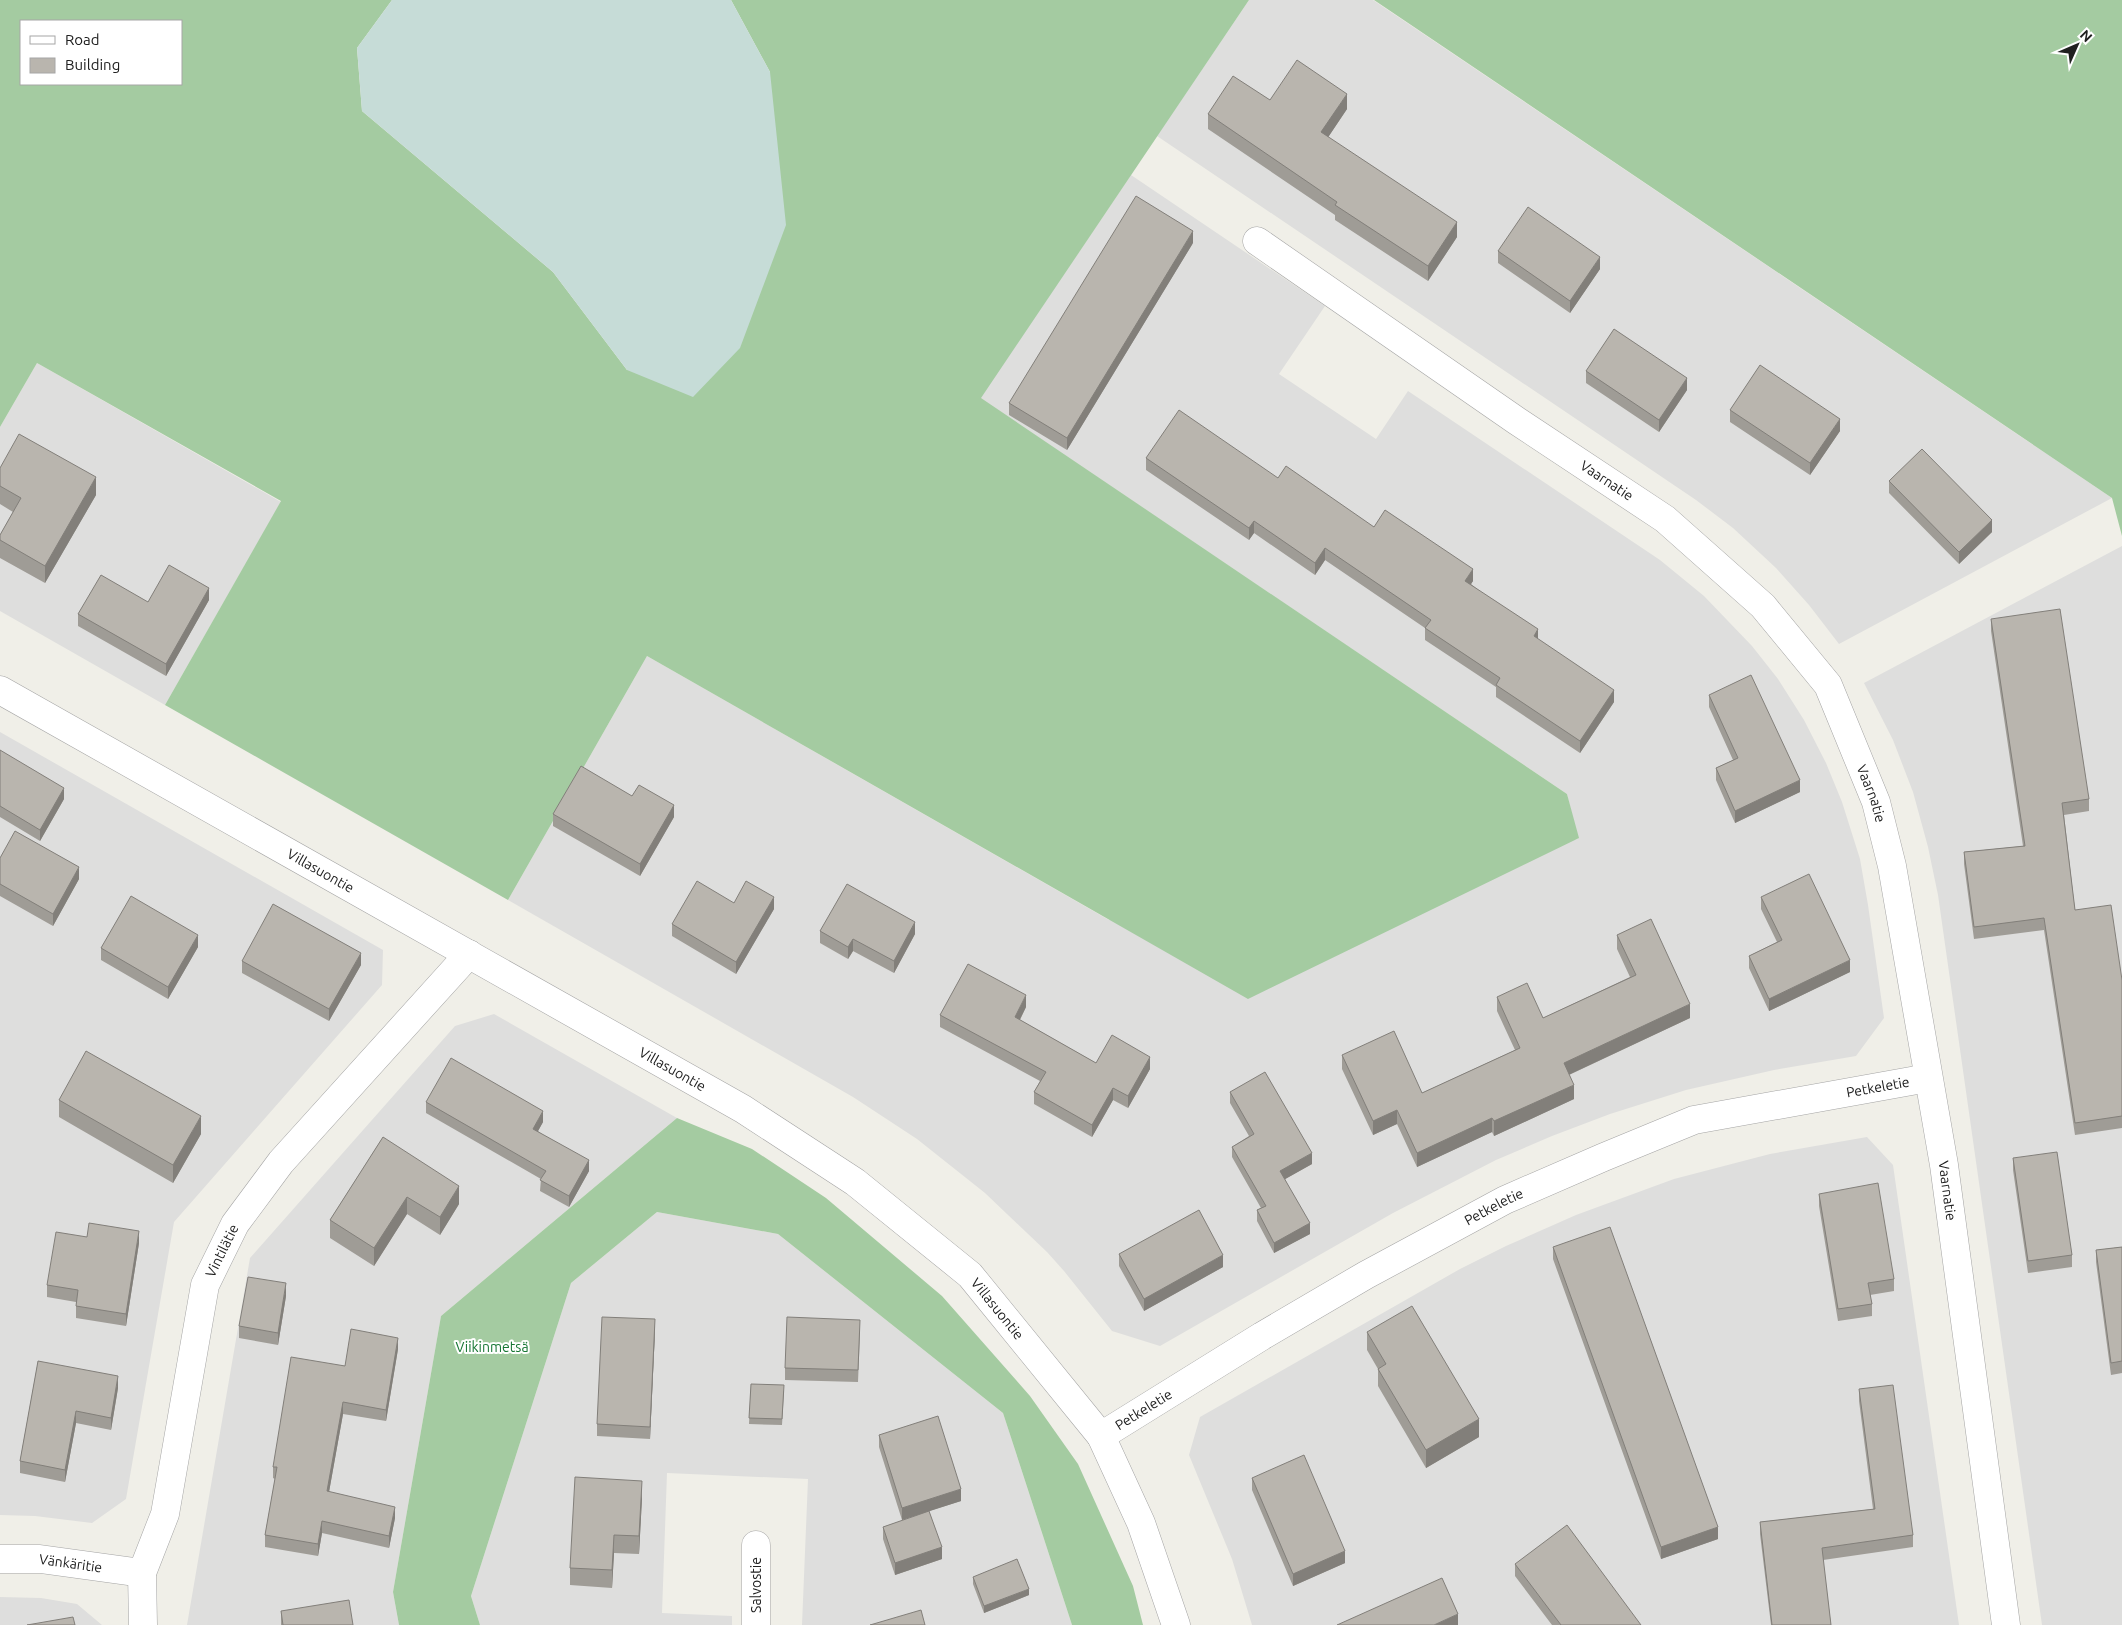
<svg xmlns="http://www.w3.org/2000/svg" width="2122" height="1625" font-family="Ubuntu,sans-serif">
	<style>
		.residential { fill: #dededd }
		.forest { fill: #a4cba1; fill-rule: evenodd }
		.wetland { fill: #c6dcd7 }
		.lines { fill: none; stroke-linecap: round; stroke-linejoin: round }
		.minor-casing { stroke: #a4a4a4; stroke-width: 29 }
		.minor { stroke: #fff; stroke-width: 28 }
		.wall { fill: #9f9c96 }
		.shaded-wall { fill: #827f7a }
		.building { fill: #b9b5ae; stroke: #827f7a }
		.labels { text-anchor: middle; stroke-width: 4; stroke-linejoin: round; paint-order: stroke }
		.street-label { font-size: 14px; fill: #202020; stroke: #fff }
		.park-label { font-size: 14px; fill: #177634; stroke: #fff }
	</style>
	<rect width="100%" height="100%" fill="#f0efe8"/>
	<path class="residential" d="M 1249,0 L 1373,0 L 2112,498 L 1839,644 L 1809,605 L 1776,568 L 1733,528 L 1696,500 L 1157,136 Z
		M 1131,175 L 1325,306 L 1279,374 L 1376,439 L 1408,391 L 1660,560 L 1704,596 L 1752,646 L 1778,679 L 1804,720 L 1826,763 L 1842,802 L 1860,859 L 1868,905 L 1884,1018 L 1856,1056 L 1774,1070 L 1686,1090 L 1610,1114 L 1552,1136 L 1496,1160 L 1393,1213 L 1160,1346 L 1112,1331 L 1064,1271 L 1047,1252 L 985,1193 L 917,1139 L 853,1097 L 508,900 L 647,656 L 1109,920 L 1578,839 L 1567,794 L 980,398 Z
		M 37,363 L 281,502 L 165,705 L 0,611 L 0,427 Z
		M 2122,546 L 2122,1625 L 2042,1625 L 1938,895 L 1928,847 L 1913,792 L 1893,740 L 1864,683 Z
		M 0,732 L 383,950 L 382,985 L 174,1222 L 126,1499 L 92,1523 L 35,1516 L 0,1515 Z
		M 494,1014 L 677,1118 L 441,1316 L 393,1592 L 399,1625 L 187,1625 L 250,1258 L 455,1026 Z
		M 1867,1137 L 1893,1165 L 1959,1625 L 1252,1625 L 1232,1559 L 1189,1455 L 1200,1417 L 1460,1269 L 1506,1246 L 1576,1215 L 1674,1179 L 1770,1154 Z
		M 657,1212 L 778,1234 L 1003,1413 L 1072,1625 L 802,1625 L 808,1479 L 667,1473 L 662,1613 L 732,1616 L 732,1625 L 480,1625 L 471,1596 L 571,1283 Z
		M 0,1597 L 41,1598 L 77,1604 L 102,1625 L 0,1625 Z"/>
	<path class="forest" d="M 0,0 L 392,0 L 357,48 L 362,111 L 553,272 L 627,370 L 770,72 L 731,0 L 1249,0 L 981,398 L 1567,794 L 1579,838 L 1248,999 L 647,656 L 508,900 L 165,705 L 281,501 L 37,363 L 0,427 ZM 21,21 L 181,21 L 181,84 L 21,84 Z
		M 1374,0 L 2122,0 L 2122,536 L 2112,498 Z
		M 677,1118 L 752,1149 L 826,1198 L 942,1296 L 1030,1396 L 1078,1464 L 1133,1586 L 1143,1625 L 1072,1625 L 1003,1413 L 778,1234 L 657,1212 L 571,1283 L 471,1596 L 480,1625 L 399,1625 L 393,1592 L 441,1316 Z"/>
	<path class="wetland" d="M 392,0 L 731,0 L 770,72 L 786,225 L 740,348 L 693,397 L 627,370 L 553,272 L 362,111 L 357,48 Z"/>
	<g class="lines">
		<defs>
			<g id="minor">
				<path id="s1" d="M 1257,241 L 1517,421 L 1665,519 L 1763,606 L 1828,685 L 1876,802 L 1892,866 L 1944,1165 L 2006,1625"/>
				<path id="s2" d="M 0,690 L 743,1109 L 855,1182 L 970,1275 L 1101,1436 L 1141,1523 L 1176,1625"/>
				<path id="s3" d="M 1101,1436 L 1262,1336 L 1366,1275 L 1505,1200 L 1604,1157 L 1694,1120 L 1928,1078"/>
				<path d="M 756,1545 L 756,1625"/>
				<path id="s4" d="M 0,1559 L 40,1559 L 142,1573"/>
				<path id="s5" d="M 143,1625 L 142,1573 L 165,1514 L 205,1285 L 235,1224 L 281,1162 L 469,954"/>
			</g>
		</defs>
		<use href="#minor" class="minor-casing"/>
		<use href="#minor" class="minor"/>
	</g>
	<path class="wall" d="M 1270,100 L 1347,109 L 1328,137 L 1457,237 L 1428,281 L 1335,220 L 1335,215 L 1208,129 L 1208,114 Z
		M 1193,243 L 1067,450 L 1009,415 L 1009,403 Z
		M 1498,251 L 1600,269 L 1570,313 L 1498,263 Z
		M 1586,371 L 1687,390 L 1659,432 L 1586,383 Z
		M 1730,410 L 1840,431 L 1810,475 L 1730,422 Z
		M 1146,458 L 1278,478 L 1374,527 L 1473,581 L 1471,584 L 1614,702 L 1580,753 L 1496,697 L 1496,687 L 1425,640 L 1425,628 L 1325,560 L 1315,575 L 1254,533 L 1249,540 L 1146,470 Z
		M 0,468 L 96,495 L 45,583 L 0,558 L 0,535 L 13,512 L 0,504 Z
		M 1889,481 L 1992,532 L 1959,564 L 1889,493 Z
		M 209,600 L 166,676 L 78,626 L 78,614 L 148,602 Z
		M 1991,619 L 2089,799 L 2089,811 L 2064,815 L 2075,910 L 2122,980 L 2122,1128 L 2075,1135 L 2044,930 L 1974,939 L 1964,864 L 1964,852 L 2023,846 L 1991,631 Z
		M 1709,695 L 1800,792 L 1735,823 L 1716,780 L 1716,768 L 1733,760 L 1709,707 Z
		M 0,750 L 64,799 L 40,841 L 0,817 Z
		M 632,796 L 674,817 L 640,876 L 553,826 L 553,814 Z
		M 0,858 L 79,879 L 53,926 L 0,896 Z
		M 1761,897 L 1850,972 L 1769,1011 L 1749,968 L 1749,956 L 1777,942 L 1761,909 Z
		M 734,903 L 774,909 L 736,974 L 672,936 L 672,924 Z
		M 820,931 L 915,934 L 894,973 L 853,951 L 848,959 L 820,943 Z
		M 1617,935 L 1690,1018 L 1569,1075 L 1574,1099 L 1494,1136 L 1492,1132 L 1417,1167 L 1397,1124 L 1373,1135 L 1342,1069 L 1342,1055 L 1422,1093 L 1515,1050 L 1497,1011 L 1497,997 L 1543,1018 L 1630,977 L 1617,949 Z
		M 198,947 L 168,999 L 101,960 L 101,948 Z
		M 242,961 L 361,965 L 329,1021 L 242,973 Z
		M 1026,1007 L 1020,1020 L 1096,1063 L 1150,1069 L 1128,1108 L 1113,1100 L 1092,1137 L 1034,1104 L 1034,1092 L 1040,1081 L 940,1027 L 940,1015 Z
		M 1230,1092 L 1312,1164 L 1285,1179 L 1310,1234 L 1274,1253 L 1257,1221 L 1257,1210 L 1261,1208 L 1232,1157 L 1232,1147 L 1249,1136 L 1230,1103 Z
		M 59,1100 L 201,1134 L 173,1183 L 59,1117 Z
		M 426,1102 L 543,1122 L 538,1131 L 589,1171 L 569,1207 L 540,1191 L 541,1179 L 426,1113 Z
		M 383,1137 L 459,1204 L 440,1235 L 407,1214 L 374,1266 L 330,1238 L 330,1220 Z
		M 2013,1158 L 2072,1255 L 2072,1267 L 2028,1273 L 2013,1170 Z
		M 1819,1194 L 1894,1279 L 1894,1291 L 1870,1295 L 1872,1304 L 1872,1316 L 1838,1321 L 1819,1206 Z
		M 87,1237 L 139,1243 L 126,1326 L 76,1318 L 76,1302 L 47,1297 L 47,1285 Z
		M 1553,1247 L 1718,1539 L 1661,1559 L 1553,1259 Z
		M 2122,1247 L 2122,1373 L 2111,1375 L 2096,1262 L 2096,1250 Z
		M 1119,1254 L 1223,1267 L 1144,1311 L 1119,1266 Z
		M 286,1296 L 278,1345 L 239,1338 L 239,1326 Z
		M 655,1331 L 650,1439 L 597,1436 L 597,1424 Z
		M 860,1332 L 858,1382 L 785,1380 L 785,1368 Z
		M 1367,1332 L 1479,1437 L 1426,1468 L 1378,1386 L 1378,1369 L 1367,1350 Z
		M 398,1349 L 386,1421 L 343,1414 L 329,1492 L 395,1518 L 389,1548 L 322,1533 L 318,1556 L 265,1547 L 265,1535 L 275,1479 L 273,1478 L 273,1467 L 345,1366 Z
		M 38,1361 L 118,1388 L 111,1430 L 76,1423 L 65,1482 L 20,1473 L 20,1461 Z
		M 751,1384 L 784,1391 L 782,1425 L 749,1424 Z
		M 1859,1389 L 1913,1535 L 1913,1547 L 1823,1560 L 1831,1625 L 1771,1625 L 1760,1534 L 1760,1522 L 1873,1509 L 1859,1401 Z
		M 879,1435 L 961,1501 L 929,1511 L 942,1559 L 895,1575 L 883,1539 L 883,1527 L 922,1514 L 902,1520 L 879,1447 Z
		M 1252,1478 L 1345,1563 L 1293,1586 L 1252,1490 Z
		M 642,1498 L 639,1554 L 614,1553 L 612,1588 L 570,1585 L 570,1568 Z
		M 1515,1564 L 1641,1625 L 1552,1625 L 1515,1576 Z
		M 973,1577 L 1029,1595 L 984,1613 L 973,1584 Z
		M 281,1611 L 353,1625 L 281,1625 Z"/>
	<path class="shaded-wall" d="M 1347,94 L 1347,109 L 1321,148 L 1321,132 Z
		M 1457,222 L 1457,237 L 1428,281 L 1428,266 Z
		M 1193,231 L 1193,243 L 1067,450 L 1067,438 Z
		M 1600,257 L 1600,269 L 1570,313 L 1570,301 Z
		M 1687,378 L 1687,390 L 1659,432 L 1659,420 Z
		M 1840,419 L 1840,431 L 1810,475 L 1810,463 Z
		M 96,477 L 96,495 L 45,583 L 45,566 Z
		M 1992,520 L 1992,532 L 1959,564 L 1959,552 Z
		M 1254,521 L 1254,533 L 1249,540 L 1249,528 Z
		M 1325,548 L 1325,560 L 1315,575 L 1315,563 Z
		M 1473,569 L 1473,581 L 1465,593 L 1465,581 Z
		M 209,588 L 209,600 L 166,676 L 166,664 Z
		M 1538,629 L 1538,641 L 1534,636 Z
		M 1614,690 L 1614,702 L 1580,753 L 1580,741 Z
		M 1800,780 L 1800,792 L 1735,823 L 1735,811 Z
		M 64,788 L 64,799 L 40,841 L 40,830 Z
		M 674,805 L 674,817 L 640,876 L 640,864 Z
		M 79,867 L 79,879 L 53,926 L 53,914 Z
		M 774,897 L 774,909 L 736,974 L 736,962 Z
		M 915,922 L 915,934 L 894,973 L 894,961 Z
		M 198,935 L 198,947 L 168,999 L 168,987 Z
		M 853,939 L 853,951 L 848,959 L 848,947 Z
		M 361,953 L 361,965 L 329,1021 L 329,1009 Z
		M 1850,960 L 1850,972 L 1769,1011 L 1769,999 Z
		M 1026,995 L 1026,1007 L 1015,1029 L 1015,1017 Z
		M 1690,1004 L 1690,1018 L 1564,1077 L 1564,1063 Z
		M 1150,1057 L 1150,1069 L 1128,1108 L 1128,1096 Z
		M 1574,1085 L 1574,1099 L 1494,1136 L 1494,1121 Z
		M 1113,1088 L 1113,1100 L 1092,1137 L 1092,1125 Z
		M 1397,1110 L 1397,1124 L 1373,1135 L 1373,1121 Z
		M 543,1111 L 543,1122 L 533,1140 L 533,1129 Z
		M 201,1116 L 201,1134 L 173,1183 L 173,1165 Z
		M 1492,1118 L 1492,1132 L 1417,1167 L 1417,1153 Z
		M 1312,1153 L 1312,1164 L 1280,1182 L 1280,1171 Z
		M 589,1160 L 589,1171 L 569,1207 L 569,1196 Z
		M 459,1186 L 459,1204 L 440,1235 L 440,1217 Z
		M 407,1197 L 407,1214 L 374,1266 L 374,1248 Z
		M 1310,1223 L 1310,1234 L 1274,1253 L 1274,1243 Z
		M 139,1231 L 139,1243 L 126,1326 L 126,1314 Z
		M 1223,1255 L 1223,1267 L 1144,1311 L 1144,1299 Z
		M 286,1283 L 286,1296 L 278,1345 L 278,1333 Z
		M 655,1319 L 655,1331 L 650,1439 L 650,1427 Z
		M 398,1338 L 398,1349 L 386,1421 L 386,1410 Z
		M 118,1376 L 118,1388 L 111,1430 L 111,1418 Z
		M 343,1402 L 343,1414 L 327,1503 L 327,1491 Z
		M 76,1411 L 76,1423 L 65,1482 L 65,1470 Z
		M 1479,1419 L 1479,1437 L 1426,1468 L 1426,1450 Z
		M 642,1481 L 642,1498 L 639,1554 L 639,1536 Z
		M 961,1489 L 961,1501 L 902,1520 L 902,1508 Z
		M 395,1507 L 395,1518 L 389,1548 L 389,1536 Z
		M 322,1521 L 322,1533 L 318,1556 L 318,1544 Z
		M 1718,1527 L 1718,1539 L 1661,1559 L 1661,1547 Z
		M 614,1535 L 614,1553 L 612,1588 L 612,1570 Z
		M 942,1547 L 942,1559 L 895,1575 L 895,1563 Z
		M 1345,1551 L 1345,1563 L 1293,1586 L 1293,1574 Z
		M 1029,1589 L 1029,1595 L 984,1613 L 984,1606 Z
		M 1458,1614 L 1458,1625 L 1434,1625 Z"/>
	<path class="building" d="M 1297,60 L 1347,94 L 1321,132 L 1457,222 L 1428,266 L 1335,205 L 1337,202 L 1208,114 L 1233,76 L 1270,100 Z
		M 1136,196 L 1193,231 L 1067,438 L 1009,403 Z
		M 1528,207 L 1600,257 L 1570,301 L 1498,251 Z
		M 1614,329 L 1687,378 L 1659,420 L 1586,371 Z
		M 1760,365 L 1840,419 L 1810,463 L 1730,410 Z
		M 1179,410 L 1278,478 L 1286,466 L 1374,527 L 1385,510 L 1473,569 L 1465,581 L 1538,629 L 1534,636 L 1614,690 L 1580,741 L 1496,685 L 1500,678 L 1425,628 L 1431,620 L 1325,548 L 1315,563 L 1254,521 L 1249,528 L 1146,458 Z
		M 19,434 L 96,477 L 45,566 L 0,540 L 0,535 L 21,498 L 0,486 L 0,468 Z
		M 1922,449 L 1992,520 L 1959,552 L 1889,481 Z
		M 169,565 L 209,588 L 166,664 L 78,614 L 101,575 L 148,602 Z
		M 2060,609 L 2089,799 L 2062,803 L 2075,910 L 2111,905 L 2122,980 L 2122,1116 L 2075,1123 L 2044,918 L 1974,927 L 1964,852 L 2025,846 L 1991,619 Z
		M 1751,675 L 1800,780 L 1735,811 L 1716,768 L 1738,758 L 1709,695 Z
		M 0,750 L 64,788 L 40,830 L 0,806 Z
		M 581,766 L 632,796 L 639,785 L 674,805 L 640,864 L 553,814 Z
		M 15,831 L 79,867 L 53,914 L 0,884 L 0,858 Z
		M 1809,874 L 1850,960 L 1769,999 L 1749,956 L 1782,940 L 1761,897 Z
		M 697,881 L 734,903 L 746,881 L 774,897 L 736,962 L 672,924 Z
		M 847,884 L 915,922 L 894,961 L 853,939 L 848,947 L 820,931 Z
		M 131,896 L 198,935 L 168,987 L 101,948 Z
		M 273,904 L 361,953 L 329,1009 L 242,961 Z
		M 1651,919 L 1690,1004 L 1564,1063 L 1574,1085 L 1494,1121 L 1492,1118 L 1417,1153 L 1397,1110 L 1373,1121 L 1342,1055 L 1394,1031 L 1422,1093 L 1520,1048 L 1497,997 L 1527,983 L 1543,1018 L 1636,975 L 1617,935 Z
		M 968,964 L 1026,995 L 1015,1017 L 1096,1063 L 1112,1035 L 1150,1057 L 1128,1096 L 1113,1088 L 1092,1125 L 1034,1092 L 1046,1072 L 940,1015 Z
		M 86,1051 L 201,1116 L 173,1165 L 59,1100 Z
		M 451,1058 L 543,1111 L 533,1129 L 589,1160 L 569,1196 L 540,1180 L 546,1171 L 426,1102 Z
		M 1265,1072 L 1312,1153 L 1280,1171 L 1310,1223 L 1274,1243 L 1257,1210 L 1266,1206 L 1232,1147 L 1254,1134 L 1230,1092 Z
		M 383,1137 L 459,1186 L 440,1217 L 407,1197 L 374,1248 L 330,1220 Z
		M 2057,1152 L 2072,1255 L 2028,1261 L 2013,1158 Z
		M 1878,1183 L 1894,1279 L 1868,1283 L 1872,1304 L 1838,1309 L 1819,1194 Z
		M 1199,1210 L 1223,1255 L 1144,1299 L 1119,1254 Z
		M 89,1223 L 139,1231 L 126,1314 L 76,1306 L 78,1290 L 47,1285 L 56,1232 L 87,1237 Z
		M 1610,1227 L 1718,1527 L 1661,1547 L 1553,1247 Z
		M 2122,1247 L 2122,1361 L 2111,1363 L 2096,1250 Z
		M 248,1277 L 286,1283 L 278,1333 L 239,1326 Z
		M 1412,1306 L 1479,1419 L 1426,1450 L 1378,1369 L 1386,1364 L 1367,1332 Z
		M 602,1317 L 655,1319 L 650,1427 L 597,1424 Z
		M 787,1317 L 860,1320 L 858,1370 L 785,1368 Z
		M 351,1329 L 398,1338 L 386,1410 L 343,1402 L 327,1491 L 395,1507 L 389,1536 L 322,1521 L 318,1544 L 265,1535 L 277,1467 L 273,1467 L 291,1357 L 345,1366 Z
		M 38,1361 L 118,1376 L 111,1418 L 76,1411 L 65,1470 L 20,1461 Z
		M 751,1384 L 784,1385 L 782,1419 L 749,1418 Z
		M 1893,1385 L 1913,1535 L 1822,1548 L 1831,1625 L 1772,1625 L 1760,1522 L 1875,1509 L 1859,1389 Z
		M 938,1416 L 961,1489 L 902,1508 L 879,1435 Z
		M 1304,1455 L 1345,1551 L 1293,1574 L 1252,1478 Z
		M 575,1477 L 642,1481 L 639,1536 L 614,1535 L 612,1570 L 570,1568 Z
		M 929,1511 L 942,1547 L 895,1563 L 883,1527 Z
		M 1567,1525 L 1641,1625 L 1561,1625 L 1515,1564 Z
		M 1017,1559 L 1029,1589 L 984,1606 L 973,1577 Z
		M 1442,1578 L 1458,1614 L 1434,1625 L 1337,1625 Z
		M 349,1600 L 353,1625 L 283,1625 L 281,1611 Z
		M 921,1610 L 925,1625 L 870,1625 Z
		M 73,1617 L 75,1625 L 27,1625 Z"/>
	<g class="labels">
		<g class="street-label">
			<text dy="5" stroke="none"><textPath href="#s1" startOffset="424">Vaarnatie</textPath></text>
			<text dy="5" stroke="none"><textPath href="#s1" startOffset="844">Vaarnatie</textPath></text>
			<text dy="5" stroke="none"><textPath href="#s2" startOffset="368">Villasuontie</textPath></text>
			<text dy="5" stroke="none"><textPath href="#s2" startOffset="772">Villasuontie</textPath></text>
			<text dy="5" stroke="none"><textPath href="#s3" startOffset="860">Petkeletie</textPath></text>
			<text dy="5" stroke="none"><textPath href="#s1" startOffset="1249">Vaarnatie</textPath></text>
			<text dy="5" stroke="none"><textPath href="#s3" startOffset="455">Petkeletie</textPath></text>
			<text dy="5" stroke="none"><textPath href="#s5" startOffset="386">Vintilätie</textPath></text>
			<text dy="5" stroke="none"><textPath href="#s2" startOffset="1178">Villasuontie</textPath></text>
			<text dy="5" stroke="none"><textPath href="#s3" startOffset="50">Petkeletie</textPath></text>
			<text dy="5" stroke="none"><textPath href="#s4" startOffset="71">Vänkäritie</textPath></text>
			<text transform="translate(756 1585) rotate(-90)" y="5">Salvostie</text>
		</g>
		<g class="park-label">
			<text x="492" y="1352">Viikinmetsä</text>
		</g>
	</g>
	<rect x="20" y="20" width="162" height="65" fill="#ffffff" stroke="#a6a6a6"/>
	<rect x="30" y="36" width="25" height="8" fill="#ffffff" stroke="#a6a6a6"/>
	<text x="65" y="45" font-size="15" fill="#202020">Road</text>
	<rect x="30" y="58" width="25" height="15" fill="#b9b5ae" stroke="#a6a6a6"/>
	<text x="65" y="70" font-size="15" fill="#202020">Building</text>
	<g transform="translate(2077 45) rotate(45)" stroke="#ffffff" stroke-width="4" paint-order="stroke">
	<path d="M0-4L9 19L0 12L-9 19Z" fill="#202020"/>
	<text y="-8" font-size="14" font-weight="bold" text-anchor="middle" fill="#202020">N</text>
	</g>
</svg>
